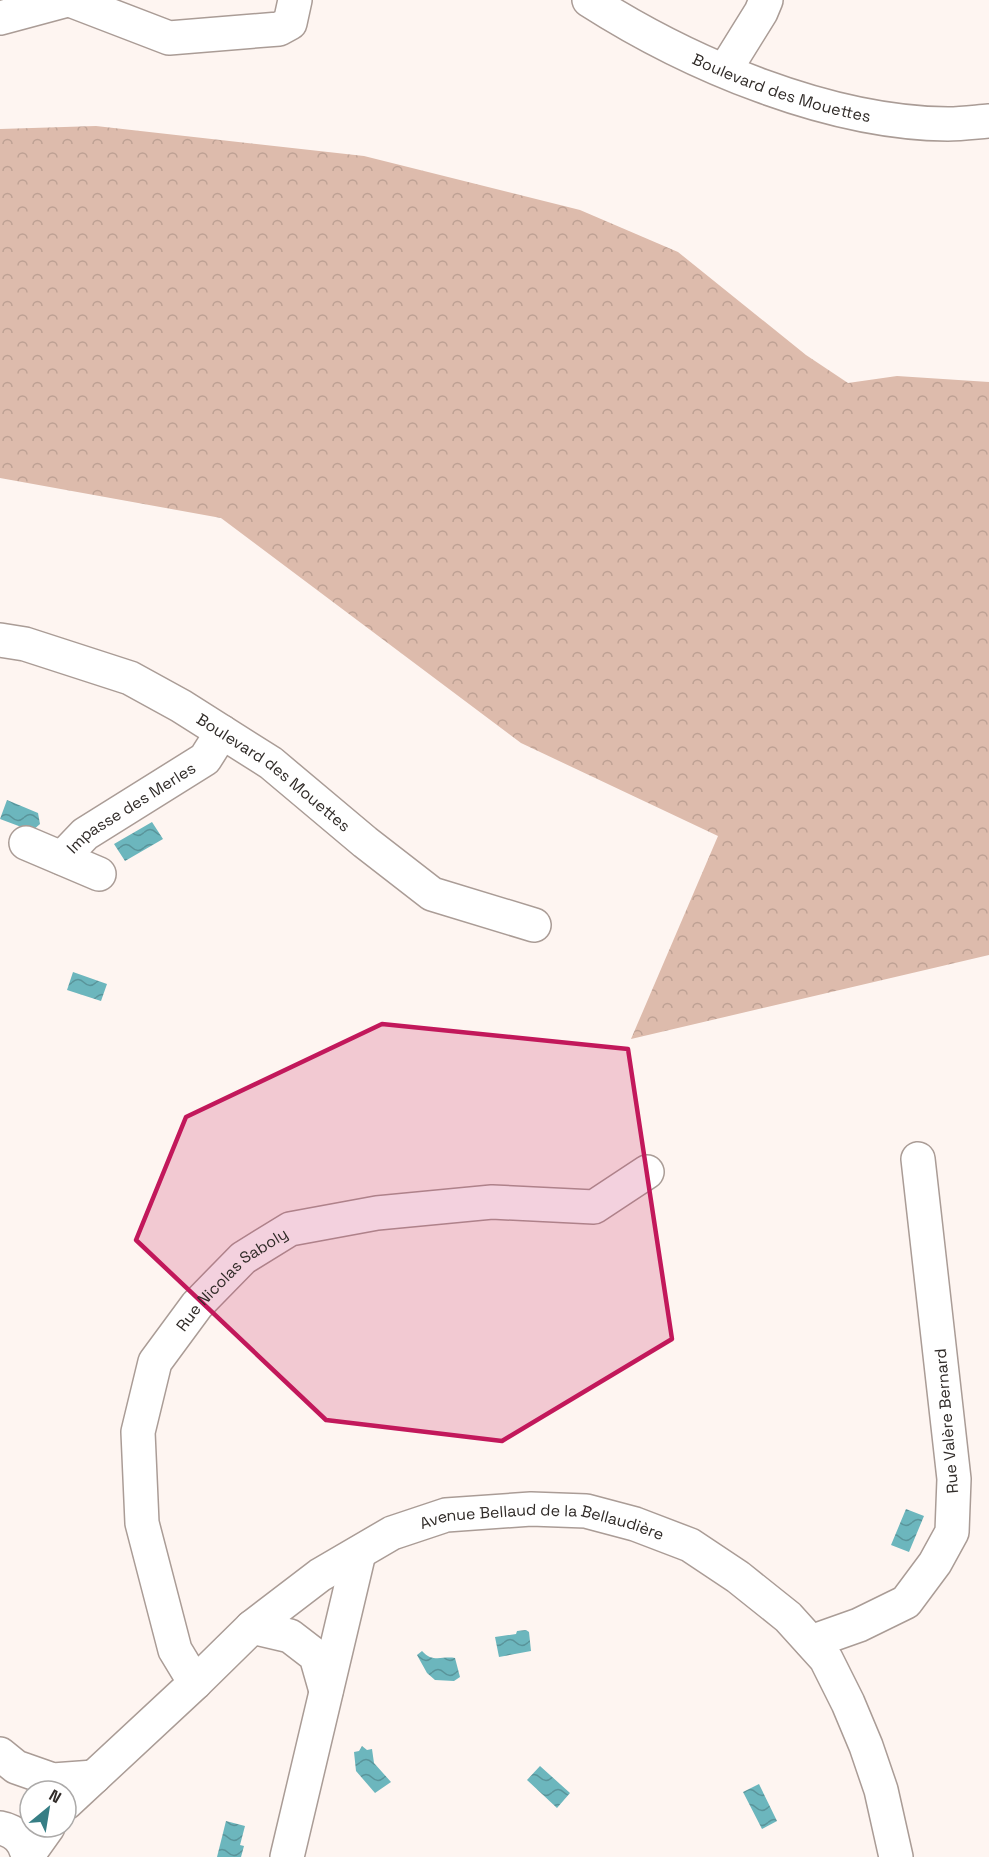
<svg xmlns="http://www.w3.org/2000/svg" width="989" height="1857" font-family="'Space Grotesk',sans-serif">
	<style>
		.forest { fill: url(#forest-crowns) }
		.water { fill: url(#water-waves) }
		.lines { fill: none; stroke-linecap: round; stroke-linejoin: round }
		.minor-casing { stroke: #aa9c96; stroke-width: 36 }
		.minor { stroke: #fff; stroke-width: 33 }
		.marked { fill: #c2185b; fill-opacity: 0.2; stroke: #c2185b; stroke-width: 4.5; stroke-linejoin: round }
		.labels { text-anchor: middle; stroke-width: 6; stroke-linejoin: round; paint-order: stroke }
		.street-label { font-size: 16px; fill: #302b28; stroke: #fff }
	</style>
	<defs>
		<pattern id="forest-crowns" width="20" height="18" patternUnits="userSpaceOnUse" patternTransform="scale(1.5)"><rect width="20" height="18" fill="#ddbbac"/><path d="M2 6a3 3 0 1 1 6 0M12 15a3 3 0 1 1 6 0" fill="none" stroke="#bea194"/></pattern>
		<pattern id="water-waves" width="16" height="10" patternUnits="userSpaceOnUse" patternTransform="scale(1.5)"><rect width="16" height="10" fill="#6cb6bd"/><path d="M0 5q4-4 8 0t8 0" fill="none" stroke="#59949a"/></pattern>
	</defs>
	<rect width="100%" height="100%" fill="#fef5f1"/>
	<path class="forest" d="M 96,126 L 364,156 L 580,210 L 678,252 L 806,355 L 848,383 L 897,376 L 989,382 L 989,955 L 631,1039 L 718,836 L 521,743 L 221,518 L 0,478 L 0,129 Z"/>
	<path class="water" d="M 7,800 L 38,813 L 40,824 L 32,831 L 0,819 Z
		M 152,822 L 163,839 L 125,861 L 114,844 Z
		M 73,972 L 107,984 L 101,1001 L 67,990 Z
		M 906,1509 L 924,1516 L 909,1552 L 891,1545 Z
		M 526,1630 L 529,1632 L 531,1651 L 499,1657 L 495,1637 L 516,1634 L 517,1631 Z
		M 422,1651 C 433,1663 441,1656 455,1658 L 460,1677 L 454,1681 L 435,1680 L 427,1673 L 417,1655 Z
		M 362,1746 L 367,1750 L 372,1749 L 374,1763 L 391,1782 L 375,1793 L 356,1771 L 354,1752 L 359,1751 Z
		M 540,1766 L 570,1793 L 557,1808 L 527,1780 Z
		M 759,1784 L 777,1821 L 762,1829 L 743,1792 Z
		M 226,1821 L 245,1826 L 240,1845 L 244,1846 L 241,1857 L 217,1857 Z"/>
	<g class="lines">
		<defs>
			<g id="minor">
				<path d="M 70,0 L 169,38 L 279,29 L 290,23 L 295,0"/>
				<path id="s1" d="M 589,0 C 689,64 828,123 948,124 C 962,124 976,122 989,121"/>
				<path d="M 0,18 L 67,0"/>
				<path d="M 725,70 L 761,12 L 766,0"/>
				<path id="s2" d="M 0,640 L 25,644 L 130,678 L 181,706 L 271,763 L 365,842 L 432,894 L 534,925"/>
				<path d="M 26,843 L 99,874"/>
				<path id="s3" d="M 62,858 L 85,834 L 205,759 L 222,732"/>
				<path d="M 252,1627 L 290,1636 L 316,1656 L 326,1691"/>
				<path d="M 811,1642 L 859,1625 L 906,1602 L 935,1563 L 952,1532 L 954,1479 L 918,1159"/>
				<path id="s4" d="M 195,1683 L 175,1650 L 142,1523 L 138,1432 L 155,1362 L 197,1305 L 243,1258 L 290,1229 L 377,1213 L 492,1202 L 594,1207 L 647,1172"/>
				<path d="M 0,1754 L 16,1767 L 53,1780 L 94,1777"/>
				<path id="s5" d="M 66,1803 L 195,1683 L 252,1627 L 320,1575 L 392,1533 L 446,1515 L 531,1509 L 586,1511 L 635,1524 L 690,1545 L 738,1577 L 788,1617 L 826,1659 L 848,1703 L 866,1746 L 881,1790 L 896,1857"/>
				<path d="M 0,1828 C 16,1831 25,1841 28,1857"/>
				<path d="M 28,1855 L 48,1827"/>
				<path d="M 287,1857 L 359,1553"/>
			</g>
		</defs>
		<use href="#minor" class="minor-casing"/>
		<use href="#minor" class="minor"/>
	</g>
	<path class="marked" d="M 382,1024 L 628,1049 L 672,1339 L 502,1441 L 326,1420 L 136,1240 L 186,1117 Z"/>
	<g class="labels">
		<g class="street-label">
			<text dy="6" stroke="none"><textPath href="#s1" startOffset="213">Boulevard des Mouettes</textPath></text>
			<text dy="6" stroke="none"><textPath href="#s2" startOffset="308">Boulevard des Mouettes</textPath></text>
			<text dy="6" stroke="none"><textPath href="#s3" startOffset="86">Impasse des Merles</textPath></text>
			<text dy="6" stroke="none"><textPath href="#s4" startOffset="447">Rue Nicolas Saboly</textPath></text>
			<text transform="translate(946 1421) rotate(-95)" y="6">Rue Valère Bernard</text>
			<text dy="6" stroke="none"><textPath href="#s5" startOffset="579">Avenue Bellaud de la Bellaudière</textPath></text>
		</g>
	</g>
	<g transform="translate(48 1809) rotate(30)"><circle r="28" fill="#ffffff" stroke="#acaaa9" stroke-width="1.5"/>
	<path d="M0-4.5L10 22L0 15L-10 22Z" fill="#367e85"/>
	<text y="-9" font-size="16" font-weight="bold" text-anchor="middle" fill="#302b28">N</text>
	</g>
</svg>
